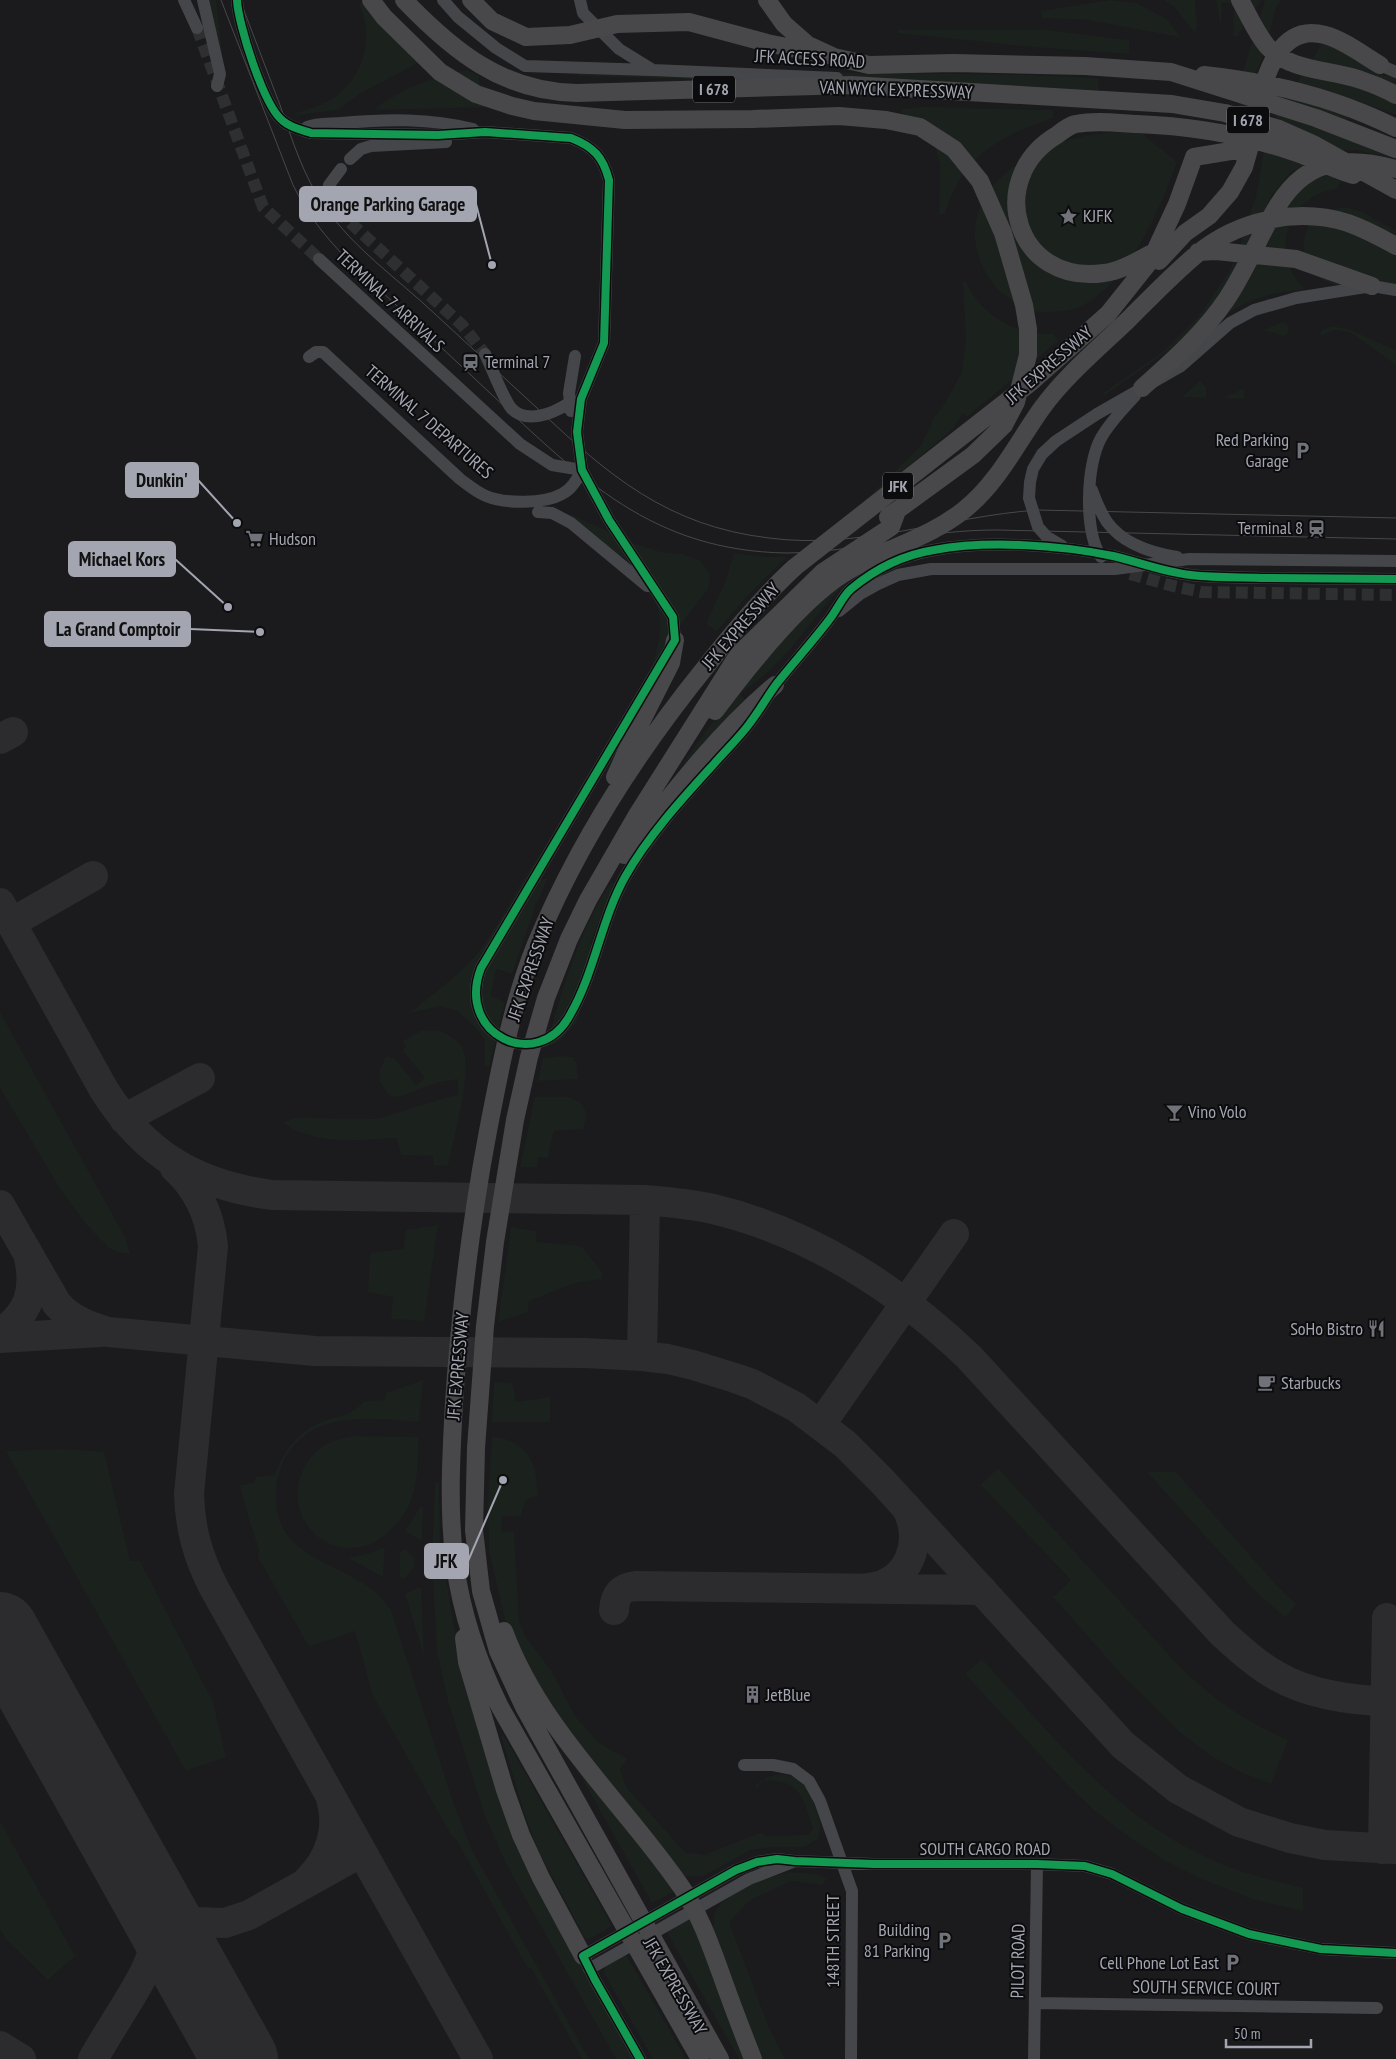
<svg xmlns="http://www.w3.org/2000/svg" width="1396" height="2059" font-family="'PT Sans Narrow',sans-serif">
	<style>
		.built { fill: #1b1b1d }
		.green { fill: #1b211c }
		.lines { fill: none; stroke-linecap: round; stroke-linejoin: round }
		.taxiway { stroke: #2c2c2e; stroke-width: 30 }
		.runway { stroke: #2c2c2e; stroke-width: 76 }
		.minor-tunnel { stroke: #2e2f31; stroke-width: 12; stroke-dasharray: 12 6; stroke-linecap: butt }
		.minor { stroke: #45464a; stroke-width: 12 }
		.highway { stroke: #48484b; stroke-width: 18 }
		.tram { stroke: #47484a; stroke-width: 1 }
		.cycleway-casing { stroke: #0c0b0d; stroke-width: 11 }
		.cycleway { stroke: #139951; stroke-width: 8 }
		.labels { text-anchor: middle; stroke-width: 4; stroke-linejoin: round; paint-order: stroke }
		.shield { fill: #0c0b0d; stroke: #767880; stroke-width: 1 }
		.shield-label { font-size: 16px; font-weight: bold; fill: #a3a6b1 }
		.street-label { font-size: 18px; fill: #a3a6b1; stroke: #0c0b0d }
		.poi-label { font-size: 18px; fill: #a3a6b1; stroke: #0c0b0d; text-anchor: start }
		.leader { fill: none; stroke: #a3a6b1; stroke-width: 2 }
		.callout-dot { fill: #a3a6b1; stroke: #0c0b0d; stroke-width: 2 }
		.callout { fill: #a3a6b1; stroke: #a3a6b1; stroke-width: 2 }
		.callout-label { font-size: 19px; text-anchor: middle; font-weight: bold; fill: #111 }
	</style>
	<rect width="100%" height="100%" fill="#111"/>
	<path class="built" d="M 0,0 L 1396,0 L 1396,2059 L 0,2059 Z"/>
	<path class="green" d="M 198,0 L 216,0 L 224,69 Z
		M 1111,0 L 1136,3 L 1167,19 L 1180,37 L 1087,20 L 1042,18 L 1041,11 Z
		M 1164,0 L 1195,0 L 1197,26 L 1195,33 L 1175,8 Z
		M 1216,0 L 1261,0 L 1237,37 L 1233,36 L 1234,4 L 1222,2 L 1221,27 Z
		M 1265,0 L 1281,0 L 1275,10 L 1266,49 L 1248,89 L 1245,129 L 1239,129 L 1242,75 Z
		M 362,2 L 371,14 L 424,60 L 361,93 L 338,110 L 297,115 L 296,113 C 310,109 323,105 335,97 C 364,75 375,37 359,5 Z
		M 897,30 L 1045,30 L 1129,40 L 1129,54 L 1033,47 L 898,33 Z
		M 1324,41 L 1382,75 L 1396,77 L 1396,115 L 1355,100 L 1342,133 L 1396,156 L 1396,159 L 1356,150 L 1339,150 L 1291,172 L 1272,195 L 1232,275 L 1203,317 L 1188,334 L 1165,353 L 1105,395 L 1102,394 L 1164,351 L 1199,316 L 1228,273 L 1238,253 L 1244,233 L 1257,192 L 1263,156 L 1276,116 Z
		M 578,69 L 1033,75 L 1099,78 L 1098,90 L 578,76 Z
		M 468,70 L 479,76 C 478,89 489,97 497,107 L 373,110 C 402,88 433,77 468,70 Z
		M 924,107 L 1053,110 L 1053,118 C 1001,135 960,158 945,214 L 939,214 L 940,165 L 934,142 L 901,112 L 902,109 Z
		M 1139,131 L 1177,162 C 1160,210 1128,284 1080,307 C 1075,310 1067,310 1062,311 C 1047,313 1035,313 1021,307 C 1016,304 1010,299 1006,296 C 987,283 973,252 975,229 C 979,176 1043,142 1090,135 C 1106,132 1123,132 1139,131 Z
		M 1322,173 L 1342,181 L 1336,189 L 1326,191 L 1314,196 L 1301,207 L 1283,209 L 1293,194 Z
		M 1345,207 L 1362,212 L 1396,231 L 1396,237 L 1330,210 Z
		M 1291,222 C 1280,246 1286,270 1304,288 L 1303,290 C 1276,292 1253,297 1230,312 L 1229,310 L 1277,224 Z
		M 1311,222 L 1339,227 L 1396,253 L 1396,285 C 1365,287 1324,296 1308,263 C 1301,249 1303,236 1311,222 Z
		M 963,282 L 966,282 C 982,316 1016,335 1054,334 L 1058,341 L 967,417 L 963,413 L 953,429 L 866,502 L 865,500 L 920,447 L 935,416 L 945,404 L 962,371 L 966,339 Z
		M 1282,322 L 1287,324 L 1289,333 L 1284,336 L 1263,330 Z
		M 1332,326 L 1348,329 L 1396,350 L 1396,365 L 1352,333 L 1336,330 L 1320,336 L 1321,331 Z
		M 1200,381 L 1206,387 L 1206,398 L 1182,397 Z
		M 1243,388 L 1245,399 L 1227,398 L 1227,395 L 1233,394 Z
		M 560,512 L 572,515 L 633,543 L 661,552 L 682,554 L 699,560 L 710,574 L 708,589 L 666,643 L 649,671 C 667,632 663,600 635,567 C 629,560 620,556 613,551 C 595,538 577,525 560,512 Z
		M 940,536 C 913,546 886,553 863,570 C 827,595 808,632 778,662 C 767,674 752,684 740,694 L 745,699 L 673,776 L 736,690 L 783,633 L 872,549 Z
		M 734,553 L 764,557 L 787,557 L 751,592 L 717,631 L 706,624 L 726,580 Z
		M 540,855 L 505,913 L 514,920 L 539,880 L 548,878 L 535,907 L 512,974 L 496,969 L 491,996 L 505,1002 L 489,1067 L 485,1065 L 485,1040 L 474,1026 L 457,1011 L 441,1006 L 410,1013 C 433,994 457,977 476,955 C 501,924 516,886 540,855 Z
		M 612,881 L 615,883 L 590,943 L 602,947 L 576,1023 L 561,1040 L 545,1048 C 561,995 580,926 612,881 Z
		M 0,1012 L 125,1237 L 130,1254 L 118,1252 L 109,1248 L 85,1223 L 59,1187 L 0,1088 Z
		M 437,1030 C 446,1034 457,1038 462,1047 C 474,1069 453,1141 448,1166 L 434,1165 L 433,1156 L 401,1155 L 397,1138 C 357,1140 317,1146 283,1123 L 294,1118 L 377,1119 L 448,1097 L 458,1095 L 458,1079 L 436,1083 L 401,1096 L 394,1097 L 388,1094 L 380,1082 L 380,1070 L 386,1057 L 395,1059 L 416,1085 L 425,1078 L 403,1051 L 406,1046 L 403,1041 L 421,1031 Z
		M 562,1056 L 572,1057 L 576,1062 L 578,1079 L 538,1081 L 543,1058 Z
		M 535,1097 C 551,1097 584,1092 586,1114 C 587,1118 584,1125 583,1129 L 554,1131 L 548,1157 L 538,1157 L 537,1167 L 520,1167 Z
		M 438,1225 L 424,1321 L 391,1319 L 393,1297 L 368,1292 L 370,1253 L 404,1249 L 406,1230 Z
		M 511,1227 L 536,1231 L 536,1242 L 573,1245 L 582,1247 L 602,1272 L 602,1279 L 578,1282 L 529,1301 L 528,1312 L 498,1322 Z
		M 423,1380 L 419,1422 C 374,1419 318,1410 289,1452 C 280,1465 276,1480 276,1495 C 274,1568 362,1561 391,1610 L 454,1805 L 473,1852 L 589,2059 L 582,2059 L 531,1968 L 528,1969 L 456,1839 L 450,1833 L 373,1696 L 355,1631 L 309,1647 L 258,1557 L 259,1550 L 248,1516 L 240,1485 L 254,1483 L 256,1477 L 275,1475 C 284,1449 300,1429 327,1420 C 336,1417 345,1416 353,1411 C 358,1408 361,1404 365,1401 L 384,1400 L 386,1393 Z
		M 494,1382 L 511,1383 L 514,1388 L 516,1402 L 550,1397 L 550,1422 L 492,1422 Z
		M 355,1436 L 419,1437 C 417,1457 419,1478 412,1497 C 403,1526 372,1554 340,1547 C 305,1540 288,1501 303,1470 C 313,1448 332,1439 355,1436 Z
		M 492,1437 C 512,1437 531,1451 535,1471 C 537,1479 537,1487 538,1495 L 525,1501 L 521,1516 L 502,1516 L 501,1532 L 514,1532 L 519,1622 L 527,1639 L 551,1670 L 575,1716 L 599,1743 L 627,1759 L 620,1769 L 626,1787 L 685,1852 L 704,1855 L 757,1834 L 763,1833 L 764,1836 L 808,1835 L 813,1829 C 804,1799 800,1778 763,1781 L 756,1789 L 755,1786 C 770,1770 796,1770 808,1790 C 813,1799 818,1814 820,1824 C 821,1828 819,1834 818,1839 L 804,1847 L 770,1847 L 751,1850 L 703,1876 L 686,1876 L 674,1869 L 553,1714 L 523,1662 L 504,1616 L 489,1550 L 488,1503 Z
		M 61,1449 L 104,1452 L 130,1561 L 140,1561 L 213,1702 L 226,1757 L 186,1771 L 6,1451 Z
		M 998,1468 L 1179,1666 C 1215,1701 1242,1719 1288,1740 L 1271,1784 L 1243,1773 L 1211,1756 L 1181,1733 L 1122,1675 L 1053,1597 L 1071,1580 L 981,1485 Z
		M 1147,1472 L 1176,1472 L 1278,1587 L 1296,1604 L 1286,1618 L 1258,1594 Z
		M 439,1481 L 440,1542 L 453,1621 L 465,1677 L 511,1825 L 635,2059 L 616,2059 L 506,1864 L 485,1816 L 448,1701 L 437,1652 L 432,1562 L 435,1484 Z
		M 421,1506 L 423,1508 L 422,1539 L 420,1540 L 405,1531 Z
		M 383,1548 L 385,1549 L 383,1577 L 348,1558 L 367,1554 Z
		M 405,1549 L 414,1558 L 415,1565 L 405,1578 L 400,1577 L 400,1553 Z
		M 420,1587 L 421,1589 L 424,1656 L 405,1594 Z
		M 982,1659 C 1053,1736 1114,1816 1212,1860 C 1241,1873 1273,1880 1303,1888 L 1303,1911 L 1252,1899 L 1204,1880 L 1164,1860 L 1129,1837 L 1096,1812 L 1066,1783 L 965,1674 Z
		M 501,1736 L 504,1736 L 612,1926 L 589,1939 L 585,1938 L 539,1852 L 526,1818 Z
		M 573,1762 L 677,1890 L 652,1903 Z
		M 0,1821 L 75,1956 L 48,1980 L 6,1939 L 0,1929 Z
		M 790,1872 L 815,1874 L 827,1879 L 822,1885 L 791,1881 L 749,1901 L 729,1922 L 768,2025 L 785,2059 L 760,2059 L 713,1929 C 714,1924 714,1918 715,1914 C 724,1889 767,1877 790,1872 Z
		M 691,1918 L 747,2059 L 739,2059 L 667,1932 Z
		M 626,1954 L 686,2059 L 653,2059 L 604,1973 L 605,1966 Z"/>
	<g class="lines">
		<path class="taxiway" d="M 0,739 L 13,732
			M 0,903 L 104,1090 C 145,1155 196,1185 272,1195 L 645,1200 C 668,1202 691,1204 713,1209 C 810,1232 898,1289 969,1357 L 1223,1634 C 1240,1649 1257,1665 1277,1676 C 1311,1696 1357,1701 1396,1702
			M 11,923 L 93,876
			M 124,1119 L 200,1078
			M 175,1168 C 198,1189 210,1215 213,1246 L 189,1494 C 190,1529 198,1557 214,1588 L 478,2059
			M 0,1205 L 57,1304 C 71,1320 88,1326 108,1332 L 315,1351 L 585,1353 L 642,1356 L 668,1359 L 693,1365 L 735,1378 L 752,1384 L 796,1407 L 845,1444 L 882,1481 L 1123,1745 L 1178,1789 L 1239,1822 L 1290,1838 L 1325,1845 L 1396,1849
			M 0,1333 C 29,1314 36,1291 29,1258
			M 0,1338 L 100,1332
			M 642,1356 L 645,1200
			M 821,1424 L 954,1234
			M 869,1588 C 909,1583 925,1541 906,1507
			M 614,1610 C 615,1595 620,1588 635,1586 L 982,1590
			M 95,1793 L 154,1896 L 178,1915 L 196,1922 L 225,1923 L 249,1915 L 362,1852
			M 1383,1849 L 1387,1618
			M 308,1880 C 330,1859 340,1828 331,1799
			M 0,2046 L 21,2059
			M 93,2059 C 104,2040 116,2021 127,2003 C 152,1962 168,1934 142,1888"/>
		<path class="runway" d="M 0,1630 L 240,2059"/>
		<path class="minor-tunnel" d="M 197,28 L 263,207 L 319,259
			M 327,196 L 331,205 L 462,325 L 485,354
			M 1130,574 L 1173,586 L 1202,592 L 1396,595"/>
		<path class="minor" d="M 184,0 L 197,28
			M 203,0 L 220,74 L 217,86
			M 237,0 C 238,24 264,107 283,121 C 291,128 302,130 311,133 L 438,135 L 485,132 L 571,138 C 594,147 603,157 609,180 L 604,343 L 581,399 L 577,432 L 582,470 L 609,520 L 673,617 L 675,640 L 481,968 C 455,1035 538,1074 570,1015 C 595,972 601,920 625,877 C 648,836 682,799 713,765 C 725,751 739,738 750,723 C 760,710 768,695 778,682 C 795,661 813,641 829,620 C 837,610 842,597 851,589 C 875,569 903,555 934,550 C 987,540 1060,545 1113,556 C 1139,562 1164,572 1191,575 C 1216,578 1241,577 1266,578 C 1309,578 1353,579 1396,579
			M 443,0 L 458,17 L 496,48 L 525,66 L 651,70
			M 580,0 L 583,13 L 619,49 L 653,70 L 837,78
			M 1380,65 L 1396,72
			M 307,127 C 317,123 330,124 341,123 C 387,119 429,118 473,129
			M 350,159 L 361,149 L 371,146 L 446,142
			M 327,196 L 329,185 L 341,169
			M 319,259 L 520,444 L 552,465 L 582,470
			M 485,354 C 492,368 502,396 511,408 C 526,425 554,413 569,403
			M 309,357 L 316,352 L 323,352 L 460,479 C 468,485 476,492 486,496 C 505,504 544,504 562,494 C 572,489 577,479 582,470
			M 571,411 L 569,393 L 575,356
			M 1092,490 C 1096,501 1101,513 1107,522 C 1123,544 1152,553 1177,557
			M 538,512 L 552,513 L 571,523 L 647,586
			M 1062,546 L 1047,537 L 1038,527 L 1029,498 L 1030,482 L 1033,469 L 1042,454 L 1056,441 L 1097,414 L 1181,366 L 1230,323 L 1254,310 L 1296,298 L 1372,286 L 1396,290
			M 1101,557 C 1084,531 1086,465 1101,438 C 1110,422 1123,409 1135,396
			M 839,611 L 860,594 L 878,584 L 898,575 L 931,569 L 1115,569 L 1189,559 L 1396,561
			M 744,1765 L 773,1765 L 793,1769 L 809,1781 L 820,1801 L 852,1891 L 851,2059
			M 589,1969 L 749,1879 L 793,1862
			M 1035,2003 L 1377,2008
			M 640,2059 L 595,1980 L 583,1956 L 736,1870 L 757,1862 L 777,1859 L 795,1861 L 874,1864 L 1037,1864 L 1085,1866 L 1112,1874 L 1182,1909 L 1249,1934 L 1321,1949 L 1396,1953
			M 1034,2059 L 1037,1864"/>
		<path class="highway" d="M 371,0 L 384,17 L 440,72 L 476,94 L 512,106 L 534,111 L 625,120 L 753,119 L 839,116 L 886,120 L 920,127 L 954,149 L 980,181 L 1003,233 L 1024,305 L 1028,329 L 1028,355 L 1016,402 L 1004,425 L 973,455 L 888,517
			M 404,0 C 453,51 503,92 577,93 L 851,85 L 1172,104 L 1225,113 L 1279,129 L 1315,145 L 1396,190
			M 471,0 L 492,21 L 526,37 L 570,35 L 617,24 L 689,22 L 767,43 L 816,53
			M 767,0 L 784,24 L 808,45 L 834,57 L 869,65 L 953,63 L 1085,66 L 1171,72 L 1316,118 L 1396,149
			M 1240,0 C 1249,16 1256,33 1267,46 C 1290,72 1331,69 1361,80 C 1373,84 1385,89 1396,95
			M 1204,75 C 1270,82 1336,98 1396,128
			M 1257,111 C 1264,77 1279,22 1325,35 C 1344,40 1363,55 1380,65
			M 1156,251 C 1140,259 1122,271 1104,273 C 1015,286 984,178 1057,135 C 1062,131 1070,125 1076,124 C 1096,120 1117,123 1137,124 C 1191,126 1245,135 1297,153 C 1316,160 1334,169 1353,175
			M 1198,252 L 1216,251 L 1296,259 L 1372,286
			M 1159,261 L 1185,233 L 1209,216 L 1230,192 L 1244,167 L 1252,139
			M 1142,388 C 1172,361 1203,334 1226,300 C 1276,226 1278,136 1396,169
			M 715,711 C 747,668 801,599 846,572 C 884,549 929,538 964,510 C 998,483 1017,443 1042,408 C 1066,375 1100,347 1129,319 C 1151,297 1173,274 1197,254 C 1238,220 1297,207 1348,223 C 1365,229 1380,237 1396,246
			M 615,777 L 629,746 L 671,663 L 675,640
			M 624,855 C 671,795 717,734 775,685
			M 504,1631 C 541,1731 623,1802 682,1888 C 700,1915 710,1944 721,1974 C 731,2002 742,2031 753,2059
			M 464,1638 L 467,1662 L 505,1790 L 521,1835 L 541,1878 L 583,1956
			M 700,2059 L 500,1707 C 478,1662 462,1615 455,1565 C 448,1511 451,1457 454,1403 C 460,1312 471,1221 488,1131 C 500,1069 512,1003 536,944 C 578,843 639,749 708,664 C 735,630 763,596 795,567 L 1030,383 L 1108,314 L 1151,260 L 1177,204 L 1194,157 L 1249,148
			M 720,2059 L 524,1707 L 498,1651 L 481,1591 L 474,1530 L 476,1448 L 485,1326 L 495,1242 L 515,1120 L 529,1057 L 546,998 L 569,939 L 588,900 L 637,815 L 738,655 L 823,572 L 891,527 L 897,511"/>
		<path class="tram" d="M 221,0 L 293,185 C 307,214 326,238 349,261 C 396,305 443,349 490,393 C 582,479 652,551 787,553 C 832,553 877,543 922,536 C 947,532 972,530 997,530 L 1396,539
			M 240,0 C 253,35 267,70 280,105 C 292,139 303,176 325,207 C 354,249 398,279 435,314 C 469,345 503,377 537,408 C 608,475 667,526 769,538 C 859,550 949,516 1038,510 L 1396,518"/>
		<defs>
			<path id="cycleway" d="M 237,0 C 238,24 264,107 283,121 C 291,128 302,130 311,133 L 438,135 L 485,132 L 571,138 C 594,147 603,157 609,180 L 604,343 L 581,399 L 577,432 L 582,470 L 609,520 L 673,617 L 675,640 L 481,968 C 455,1035 538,1074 570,1015 C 595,972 601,920 625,877 C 648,836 682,799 713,765 C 725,751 739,738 750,723 C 760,710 768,695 778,682 C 795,661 813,641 829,620 C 837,610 842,597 851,589 C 875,569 903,555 934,550 C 987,540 1060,545 1113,556 C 1139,562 1164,572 1191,575 C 1216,578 1241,577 1266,578 C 1309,578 1353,579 1396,579
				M 640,2059 L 595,1980 L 583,1956 L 736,1870 L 757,1862 L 777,1859 L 795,1861 L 874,1864 L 1037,1864 L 1085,1866 L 1112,1874 L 1182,1909 L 1249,1934 L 1321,1949 L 1396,1953"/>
		</defs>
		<use href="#cycleway" class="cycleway-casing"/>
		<use href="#cycleway" class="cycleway"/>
	</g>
	<defs>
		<symbol id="sight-bare" viewBox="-9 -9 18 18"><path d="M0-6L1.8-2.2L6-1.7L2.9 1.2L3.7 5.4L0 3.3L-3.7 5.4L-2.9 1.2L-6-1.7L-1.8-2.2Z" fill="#707279" stroke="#0c0b0d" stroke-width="2.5" paint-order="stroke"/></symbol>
		<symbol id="station-bare" viewBox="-9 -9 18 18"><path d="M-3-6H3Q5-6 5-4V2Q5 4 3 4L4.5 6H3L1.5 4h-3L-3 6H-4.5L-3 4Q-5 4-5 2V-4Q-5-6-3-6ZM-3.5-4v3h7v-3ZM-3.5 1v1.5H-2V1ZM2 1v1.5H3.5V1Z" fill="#707279" stroke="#0c0b0d" stroke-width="2.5" paint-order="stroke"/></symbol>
		<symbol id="parking-bare" viewBox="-9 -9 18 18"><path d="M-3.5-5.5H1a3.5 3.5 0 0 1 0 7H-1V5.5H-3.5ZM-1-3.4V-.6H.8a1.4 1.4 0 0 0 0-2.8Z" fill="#707279" stroke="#0c0b0d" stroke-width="2.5" paint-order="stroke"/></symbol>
		<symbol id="supermarket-bare" viewBox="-9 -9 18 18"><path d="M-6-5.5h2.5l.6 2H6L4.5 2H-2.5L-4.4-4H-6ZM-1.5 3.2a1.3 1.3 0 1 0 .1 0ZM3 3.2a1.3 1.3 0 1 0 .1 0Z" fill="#707279" stroke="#0c0b0d" stroke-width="2.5" paint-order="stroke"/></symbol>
		<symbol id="bar-bare" viewBox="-9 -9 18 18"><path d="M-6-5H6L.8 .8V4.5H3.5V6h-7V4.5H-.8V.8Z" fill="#707279" stroke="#0c0b0d" stroke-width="2.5" paint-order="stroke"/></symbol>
		<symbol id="restaurant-bare" viewBox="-9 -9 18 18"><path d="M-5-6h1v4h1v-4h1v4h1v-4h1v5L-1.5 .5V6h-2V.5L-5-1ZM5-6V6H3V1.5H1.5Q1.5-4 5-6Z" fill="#707279" stroke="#0c0b0d" stroke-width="2.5" paint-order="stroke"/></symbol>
		<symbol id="cafe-bare" viewBox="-9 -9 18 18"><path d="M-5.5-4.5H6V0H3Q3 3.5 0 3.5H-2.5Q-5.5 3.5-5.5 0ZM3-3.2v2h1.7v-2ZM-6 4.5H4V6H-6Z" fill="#707279" stroke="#0c0b0d" stroke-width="2.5" paint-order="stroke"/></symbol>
		<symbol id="building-bare" viewBox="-9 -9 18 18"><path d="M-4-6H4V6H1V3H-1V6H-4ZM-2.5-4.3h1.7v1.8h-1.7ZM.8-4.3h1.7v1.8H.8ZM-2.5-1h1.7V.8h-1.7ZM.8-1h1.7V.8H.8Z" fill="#707279" stroke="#0c0b0d" stroke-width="2.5" paint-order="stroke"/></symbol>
	</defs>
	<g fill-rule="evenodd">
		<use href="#sight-bare" x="1056" y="204" width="25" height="25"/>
		<use href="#station-bare" x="458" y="350" width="25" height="25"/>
		<use href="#parking-bare" x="1290" y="438" width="25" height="25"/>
		<use href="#station-bare" x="1304" y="516" width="25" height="25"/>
		<use href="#supermarket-bare" x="242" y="526" width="25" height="25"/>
		<use href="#bar-bare" x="1162" y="1100" width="25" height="25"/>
		<use href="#restaurant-bare" x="1364" y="1316" width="25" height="25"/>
		<use href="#cafe-bare" x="1254" y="1370" width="25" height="25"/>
		<use href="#building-bare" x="740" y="1682" width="25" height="25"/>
		<use href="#parking-bare" x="932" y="1928" width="25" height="25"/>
		<use href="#parking-bare" x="1220" y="1950" width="25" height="25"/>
	</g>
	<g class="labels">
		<g class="shield">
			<rect x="693" y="75.5" width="42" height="27" rx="4"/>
			<rect x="1227" y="106.5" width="42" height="27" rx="4"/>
			<rect x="883" y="472.5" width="30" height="27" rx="4"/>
		</g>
		<g class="shield-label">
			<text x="714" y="95">I 678</text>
			<text x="1248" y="126">I 678</text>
			<text x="898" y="492">JFK</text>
		</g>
		<g class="street-label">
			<text transform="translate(810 59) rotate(3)" y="6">JFK ACCESS ROAD</text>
			<text transform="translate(896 90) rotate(2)" y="6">VAN WYCK EXPRESSWAY</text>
			<text transform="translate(390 301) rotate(43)" y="6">TERMINAL 7 ARRIVALS</text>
			<text transform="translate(1049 365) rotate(-41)" y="6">JFK EXPRESSWAY</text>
			<text transform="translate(429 422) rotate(41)" y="6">TERMINAL 7 DEPARTURES</text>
			<text transform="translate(741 626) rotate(-49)" y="6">JFK EXPRESSWAY</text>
			<text transform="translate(531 969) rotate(-71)" y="6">JFK EXPRESSWAY</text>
			<text transform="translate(458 1366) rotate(-85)" y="6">JFK EXPRESSWAY</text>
			<text x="985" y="1855">SOUTH CARGO ROAD</text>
			<text transform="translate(833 1941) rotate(-90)" y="6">148TH STREET</text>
			<text transform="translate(1018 1961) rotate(-89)" y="6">PILOT ROAD</text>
			<text transform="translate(675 1986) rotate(60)" y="6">JFK EXPRESSWAY</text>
			<text transform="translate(1206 1988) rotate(1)" y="6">SOUTH SERVICE COURT</text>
		</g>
		<g class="poi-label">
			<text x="1083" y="222">KJFK</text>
			<text x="485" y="368">Terminal 7</text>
			<text x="1289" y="446" text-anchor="end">Red Parking<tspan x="1289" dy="21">Garage</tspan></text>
			<text x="1303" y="534" text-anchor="end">Terminal 8</text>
			<text x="269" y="545">Hudson</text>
			<text x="1188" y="1118">Vino Volo</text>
			<text x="1363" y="1335" text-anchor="end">SoHo Bistro</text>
			<text x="1281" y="1389">Starbucks</text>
			<text x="766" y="1701">JetBlue</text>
			<text x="930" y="1936" text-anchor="end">Building<tspan x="930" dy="21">81 Parking</tspan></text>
			<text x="1219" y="1969" text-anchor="end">Cell Phone Lot East</text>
		</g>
	</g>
	<path class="leader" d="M492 265L476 204M237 523L198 480M228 607L175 559M260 632L190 629M503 1480L468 1561"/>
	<g class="callout-dot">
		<circle cx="492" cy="265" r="5"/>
		<circle cx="237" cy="523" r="5"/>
		<circle cx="228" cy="607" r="5"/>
		<circle cx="260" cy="632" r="5"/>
		<circle cx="503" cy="1480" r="5"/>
	</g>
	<g class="callout">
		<rect x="300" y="187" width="176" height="34" rx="5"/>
		<rect x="126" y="463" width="72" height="34" rx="5"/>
		<rect x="69" y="542" width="106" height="34" rx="5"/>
		<rect x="45" y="612" width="145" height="34" rx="5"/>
		<rect x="425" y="1544" width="43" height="34" rx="5"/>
	</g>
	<g class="callout-label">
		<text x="388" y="211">Orange Parking Garage</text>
		<text x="162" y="487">Dunkin'</text>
		<text x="122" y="566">Michael Kors</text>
		<text x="118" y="636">La Grand Comptoir</text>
		<text x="446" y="1568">JFK</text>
	</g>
	<path d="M1226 2039v8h85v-8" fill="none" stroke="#a3a6b1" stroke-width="2.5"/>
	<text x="1234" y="2039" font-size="15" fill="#a3a6b1" stroke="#0c0b0d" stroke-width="4" paint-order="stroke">50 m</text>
</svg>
